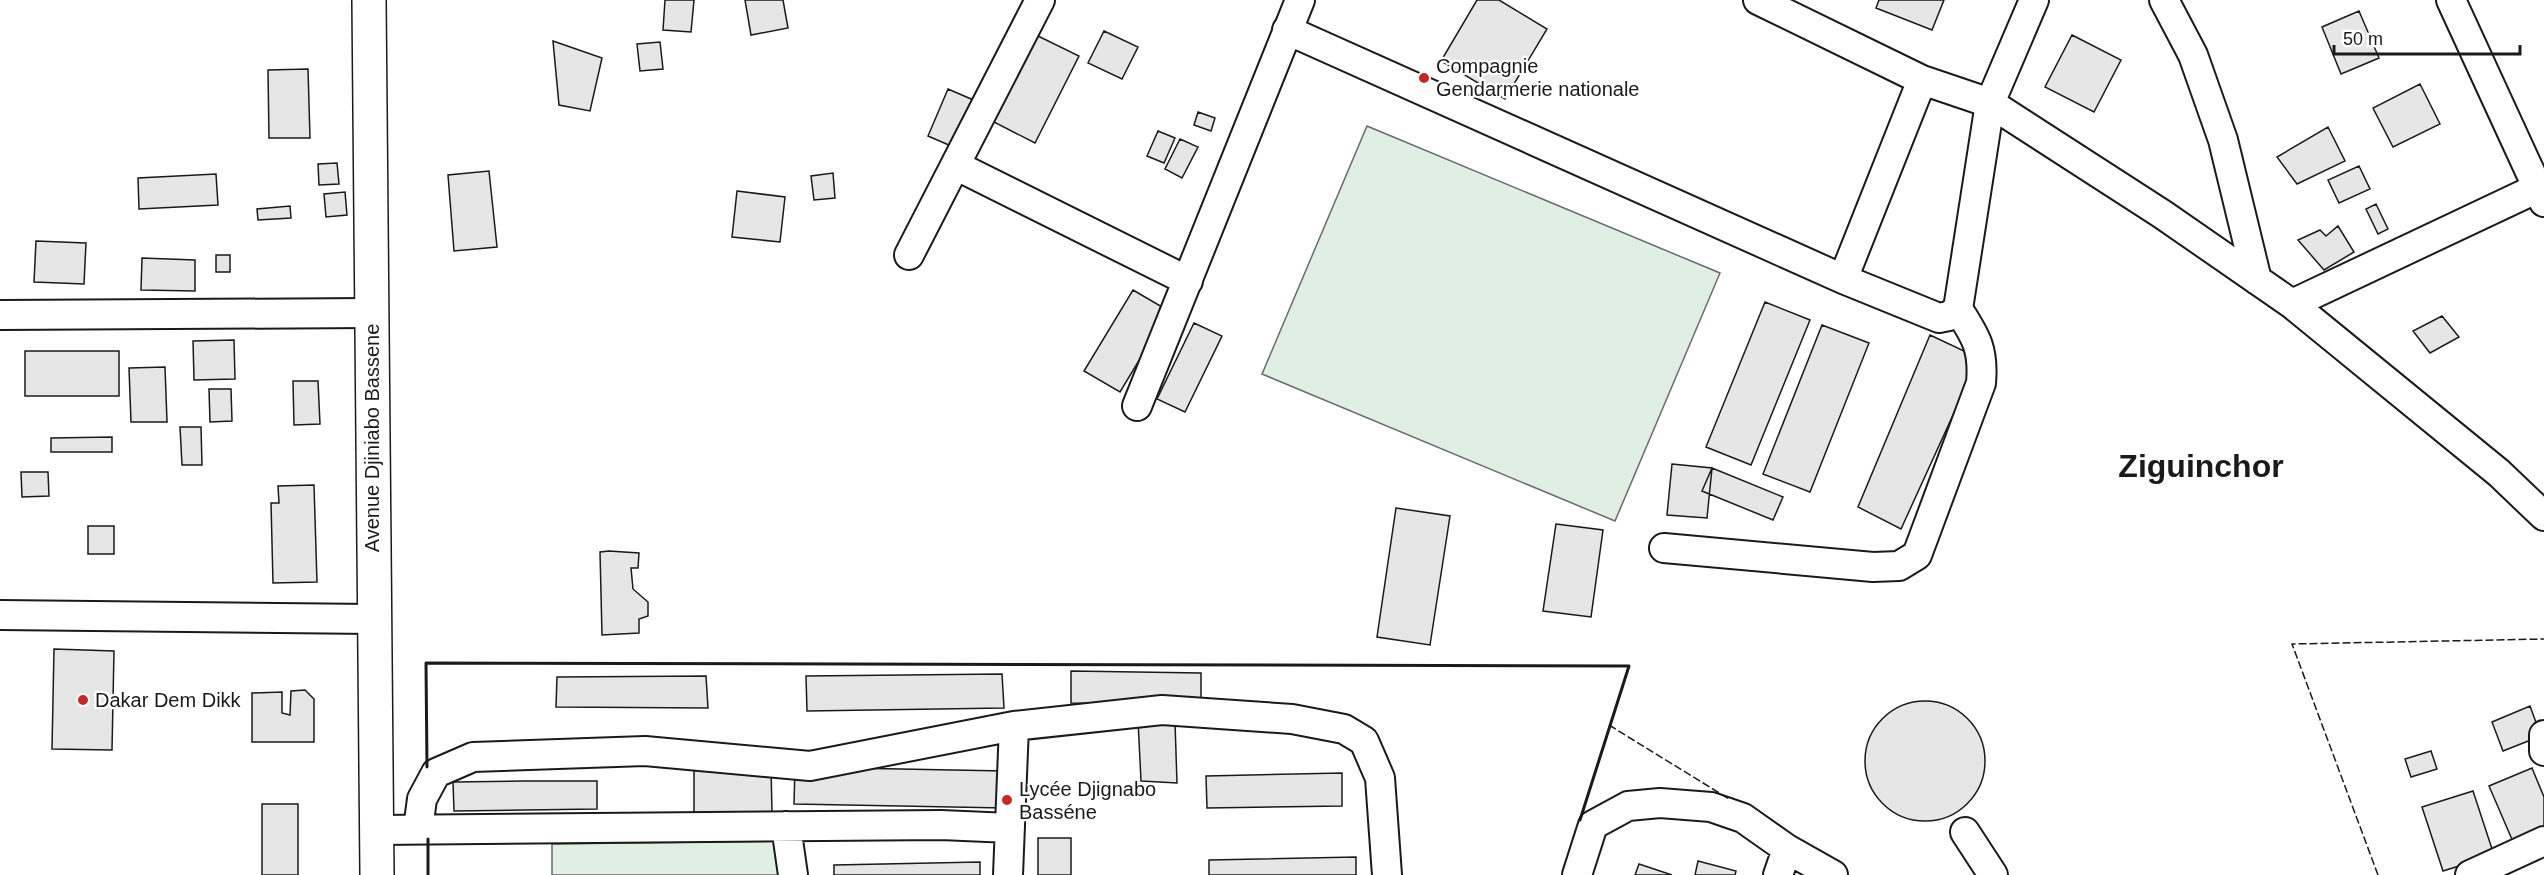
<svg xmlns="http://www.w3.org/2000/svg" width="2544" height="875" font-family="Helvetica,sans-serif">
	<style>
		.green { fill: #e0efe3; stroke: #6a6a6a; stroke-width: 1.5 }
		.building { fill: #e6e6e6; stroke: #1a1a1a; stroke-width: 1.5 }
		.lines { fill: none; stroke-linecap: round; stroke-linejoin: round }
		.minor-casing { stroke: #1a1a1a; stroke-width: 32 }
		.major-casing { stroke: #1a1a1a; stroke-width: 36 }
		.minor { stroke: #fff; stroke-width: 28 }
		.major { stroke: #fff; stroke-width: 33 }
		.fence { stroke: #1a1a1a; stroke-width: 1.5; stroke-dasharray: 8 3; stroke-linecap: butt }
		.wall { stroke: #1a1a1a; stroke-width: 3 }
		.poi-dot { fill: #c62828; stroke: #fff; stroke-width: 2 }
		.labels { text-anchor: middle; stroke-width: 4.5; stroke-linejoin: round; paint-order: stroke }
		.poi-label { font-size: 20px; fill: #1a1a1a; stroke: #fff; text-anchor: start }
		.street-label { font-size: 20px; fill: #1a1a1a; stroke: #fff }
		.town-label { font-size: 32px; font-weight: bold; fill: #1a1a1a; stroke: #fff }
	</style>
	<rect width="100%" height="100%" fill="#fff"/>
	<path class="green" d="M 1367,126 L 1720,273 L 1615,521 L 1262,374 Z
		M 778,841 L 779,875 L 552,875 L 552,844 Z"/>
	<path class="building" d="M 665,0 L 694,0 L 691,32 L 663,30 Z
		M 745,0 L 783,0 L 788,28 L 751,35 Z
		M 1477,0 L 1499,0 L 1547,29 L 1505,99 L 1441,61 Z
		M 1879,0 L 1944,0 L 1932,30 L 1876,8 Z
		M 2359,11 L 2379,58 L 2341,74 L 2322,27 Z
		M 1104,31 L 1138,47 L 1122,79 L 1088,63 Z
		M 1036,35 L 1079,56 L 1035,143 L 992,121 Z
		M 2072,35 L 2121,60 L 2094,112 L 2045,87 Z
		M 553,41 L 602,58 L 590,111 L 559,105 Z
		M 660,42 L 663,69 L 640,71 L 637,44 Z
		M 308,69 L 310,138 L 269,138 L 268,70 Z
		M 2420,84 L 2440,124 L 2393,147 L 2373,108 Z
		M 948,89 L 978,102 L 958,149 L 928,136 Z
		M 1198,112 L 1215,118 L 1211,131 L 1194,125 Z
		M 2328,127 L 2345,161 L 2297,184 L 2277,157 Z
		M 1158,131 L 1175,138 L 1164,163 L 1147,156 Z
		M 1180,139 L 1198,147 L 1182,178 L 1165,169 Z
		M 337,163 L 339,184 L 319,185 L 318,164 Z
		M 2359,166 L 2370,189 L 2339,203 L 2328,180 Z
		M 489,171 L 497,247 L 454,251 L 448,175 Z
		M 833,173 L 835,198 L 814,200 L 811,176 Z
		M 216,174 L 218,205 L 139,209 L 138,178 Z
		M 737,191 L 785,197 L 780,242 L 732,237 Z
		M 345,192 L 347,215 L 326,217 L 324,194 Z
		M 2376,204 L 2388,229 L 2378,234 L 2366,209 Z
		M 290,206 L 291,218 L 258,220 L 257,209 Z
		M 2338,226 L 2354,252 L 2324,270 L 2298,240 L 2320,230 L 2326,236 Z
		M 36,241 L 86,243 L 84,284 L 34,282 Z
		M 216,255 L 230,255 L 230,272 L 216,272 Z
		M 142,258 L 195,260 L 195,291 L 141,290 Z
		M 1133,290 L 1169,311 L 1120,392 L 1084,371 Z
		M 1765,302 L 1810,320 L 1751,465 L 1706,447 Z
		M 2442,316 L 2459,337 L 2430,353 L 2413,331 Z
		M 1194,323 L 1222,336 L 1185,412 L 1157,399 Z
		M 1822,325 L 1869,343 L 1810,492 L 1763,474 Z
		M 1930,335 L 1979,358 L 1901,529 L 1858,507 Z
		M 234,340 L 235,379 L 194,380 L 193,341 Z
		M 25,351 L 119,351 L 119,396 L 25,396 Z
		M 165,367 L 167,422 L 131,422 L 129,368 Z
		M 293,381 L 318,381 L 320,424 L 294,425 Z
		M 209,389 L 231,389 L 232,421 L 210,422 Z
		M 180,427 L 201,427 L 202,465 L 182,465 Z
		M 112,437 L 112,452 L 51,452 L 51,438 Z
		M 1672,464 L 1712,468 L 1707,518 L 1667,515 Z
		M 1712,468 L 1783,497 L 1773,520 L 1702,491 Z
		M 21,472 L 48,472 L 49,496 L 22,497 Z
		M 314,485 L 317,582 L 273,583 L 271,503 L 279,503 L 278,486 Z
		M 1396,508 L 1450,516 L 1430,645 L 1377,637 Z
		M 1556,524 L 1603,530 L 1591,617 L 1543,611 Z
		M 88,526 L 114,526 L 114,554 L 88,554 Z
		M 609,551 L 639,553 L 638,568 L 631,568 L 633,589 L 648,602 L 648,616 L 639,619 L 639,633 L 602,635 L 600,552 Z
		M 54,649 L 114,651 L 112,750 L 52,749 Z
		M 1071,671 L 1201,673 L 1201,705 L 1071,703 Z
		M 1002,674 L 1004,708 L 807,711 L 806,676 Z
		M 706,676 L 708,708 L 556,707 L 557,677 Z
		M 305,690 L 314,699 L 314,742 L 252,742 L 252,693 L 282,692 L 282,713 L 290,715 L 291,691 Z
		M1865 761a60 60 0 1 1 120 0a60 60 0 1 1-120 0Z
		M 2530,706 L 2541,736 L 2503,751 L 2492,722 Z
		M 1138,720 L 1175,722 L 1177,783 L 1141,781 Z
		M 2431,751 L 2437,769 L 2411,777 L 2405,759 Z
		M 771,767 L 772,813 L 694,813 L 694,768 Z
		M 795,767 L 1005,771 L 1005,808 L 794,804 Z
		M 2532,768 L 2544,797 L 2544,840 L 2517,851 L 2489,786 Z
		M 1342,773 L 1342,806 L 1207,808 L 1206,776 Z
		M 524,781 L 597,781 L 597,809 L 454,811 L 453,782 Z
		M 2473,791 L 2494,855 L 2443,871 L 2422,807 Z
		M 262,804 L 298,804 L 298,875 L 262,875 Z
		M 1038,838 L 1071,838 L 1071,875 L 1038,875 Z
		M 1356,857 L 1356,875 L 1209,875 L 1209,860 Z
		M 1698,861 L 1736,871 L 1735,875 L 1695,875 Z
		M 980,862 L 980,875 L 834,875 L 834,865 Z
		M 1639,864 L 1672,875 L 1635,875 Z"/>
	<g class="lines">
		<defs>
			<path id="minor" d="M 1758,0 L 1922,80 L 1990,103 L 2162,214 L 2292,304 L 2499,473 L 2544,516
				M 2164,0 L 2193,55 L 2223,140 L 2257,280
				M 2451,0 L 2544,202
				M 1287,30 L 1843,279 L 1939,318 L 1949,316 L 1958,309 L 1990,103 L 2034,0
				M 957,166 L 1188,281
				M 909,255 L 1040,0
				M 1843,279 L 1922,80
				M 2292,304 L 2544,185
				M 0,315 L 371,313
				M 1137,406 L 1300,0
				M 1664,548 L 1873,567 L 1899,566 L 1917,555 L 1981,383 C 1984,349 1976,337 1958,309
				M 0,615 L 373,619
				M 2544,735 L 2544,751
				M 786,826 L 793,875
				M 418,829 L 422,799 L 436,773 L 473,757 L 645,751 L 810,766 L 1014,726 L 1162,710 L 1292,719 L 1344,729 L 1364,741 L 1380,778 L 1387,875
				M 378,830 L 941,825 L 1010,828
				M 1965,832 L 1993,875
				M 1008,875 L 1014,726
				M 1577,875 L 1593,825 L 1628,806 L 1660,803 L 1711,807 L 1743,818 L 1787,849 L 1833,875
				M 1778,875 L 1787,849
				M 2470,875 L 2544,841"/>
			<path id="major" d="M 369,0 L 377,875"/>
		</defs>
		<use href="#minor" class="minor-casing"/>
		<use href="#major" class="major-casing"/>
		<use href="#minor" class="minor"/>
		<use href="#major" class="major"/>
		<path class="fence" d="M 1609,725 L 1729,799
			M 2378,875 L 2292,644 L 2544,639"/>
		<path class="wall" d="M 427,767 L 426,663 L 1629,666 L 1580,820
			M 428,839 L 428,875"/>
	</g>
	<g class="poi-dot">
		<circle cx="1424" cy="78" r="6"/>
		<circle cx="83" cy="700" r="6"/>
		<circle cx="1007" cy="800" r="6"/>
	</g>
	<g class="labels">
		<g class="poi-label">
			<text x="1436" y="73">Compagnie<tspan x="1436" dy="23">Gendarmerie nationale</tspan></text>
			<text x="95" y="707">Dakar Dem Dikk</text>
			<text x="1019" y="796">Lycée Djignabo<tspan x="1019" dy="23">Basséne</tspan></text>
		</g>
		<g class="street-label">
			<text transform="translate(372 438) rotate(-90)" y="7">Avenue Djiniabo Bassene</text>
		</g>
		<g class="town-label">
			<text x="2201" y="477">Ziguinchor</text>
		</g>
	</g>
	<path d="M2334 45v9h186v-9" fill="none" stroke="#1a1a1a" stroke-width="3"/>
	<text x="2343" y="45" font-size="18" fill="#1a1a1a" stroke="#ffffff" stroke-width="4.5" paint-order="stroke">50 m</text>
</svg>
